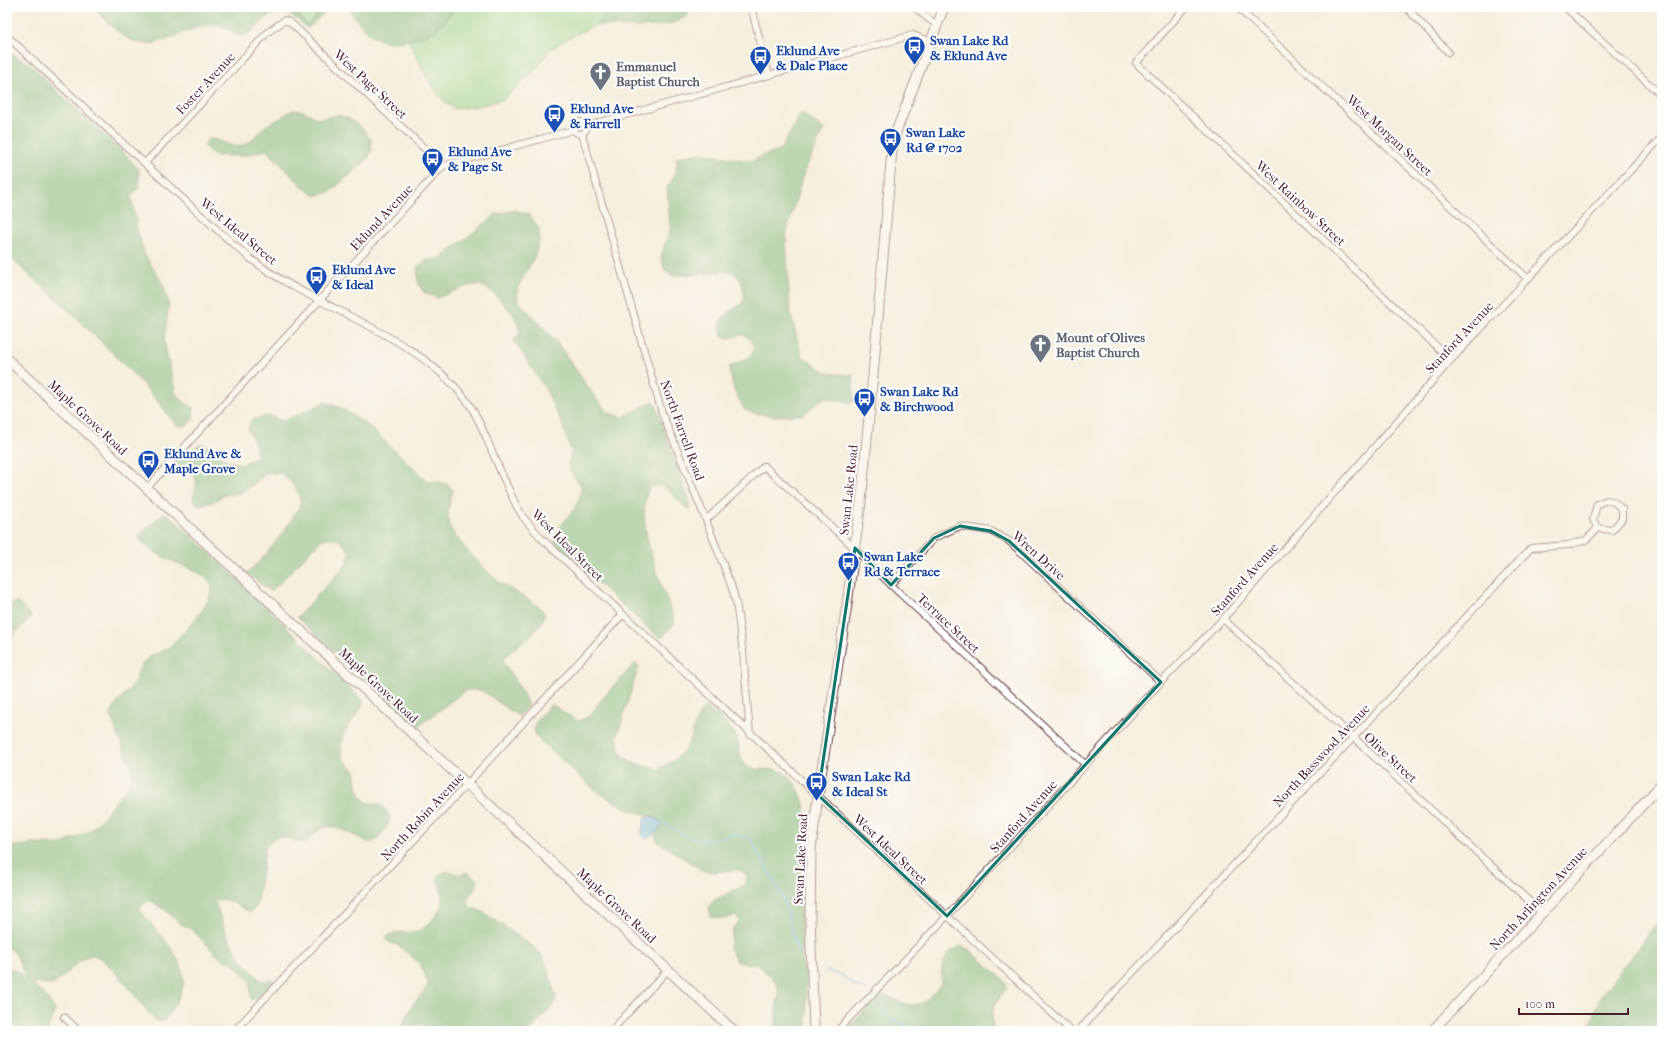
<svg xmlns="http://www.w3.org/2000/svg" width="1669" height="1038" font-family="'IM FELL French Canon',serif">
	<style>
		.green { fill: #96d890; stroke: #707c5e }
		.forest { fill: #78b87a; stroke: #616c52 }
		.water { fill: #65b5e0; stroke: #586a86 }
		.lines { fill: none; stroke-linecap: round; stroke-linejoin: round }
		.stream { stroke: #65b5e0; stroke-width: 2 }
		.street-casing { stroke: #643e46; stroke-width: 8 }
		.secondary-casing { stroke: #643e46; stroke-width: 11 }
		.street { stroke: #fff; stroke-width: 6 }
		.secondary { stroke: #fff; stroke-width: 9 }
		.marked { fill: none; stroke: #0f766e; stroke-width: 3; stroke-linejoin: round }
		.labels { text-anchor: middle; stroke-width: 4; stroke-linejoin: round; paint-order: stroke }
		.transit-label { font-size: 13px; font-weight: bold; fill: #164399; stroke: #fff; text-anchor: start }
		.worship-label { font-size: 13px; font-weight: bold; fill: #5b616d; stroke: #fff; text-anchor: start }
		.street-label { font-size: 13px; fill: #4a1f2b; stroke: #fff }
	</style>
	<rect width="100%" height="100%" fill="#fff"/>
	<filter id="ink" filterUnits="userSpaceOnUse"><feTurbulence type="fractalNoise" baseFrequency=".025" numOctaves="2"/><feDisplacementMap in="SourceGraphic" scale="8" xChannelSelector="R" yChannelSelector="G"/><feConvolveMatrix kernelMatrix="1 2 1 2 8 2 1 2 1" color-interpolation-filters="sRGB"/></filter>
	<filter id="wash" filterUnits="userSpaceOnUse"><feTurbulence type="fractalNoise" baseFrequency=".012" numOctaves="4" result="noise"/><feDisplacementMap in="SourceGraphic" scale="16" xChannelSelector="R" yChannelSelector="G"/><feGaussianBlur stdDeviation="0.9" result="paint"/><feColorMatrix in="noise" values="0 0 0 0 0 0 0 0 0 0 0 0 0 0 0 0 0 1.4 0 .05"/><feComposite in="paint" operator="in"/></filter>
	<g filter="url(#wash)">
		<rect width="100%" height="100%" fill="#f6efde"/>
		<path class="green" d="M 289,7 L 325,7 L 308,25 Z
			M 457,7 L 611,7 L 596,25 L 570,37 L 549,50 L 537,68 L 504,99 L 479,106 L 454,109 C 430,93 422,65 408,40 L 433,32 Z"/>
		<path class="forest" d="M 95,7 L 289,7 L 308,25 L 325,7 L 330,7 L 309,28 L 306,28 C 296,17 284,7 269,16 C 256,24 257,34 238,36 C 231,30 218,23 208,25 C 171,31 153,61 116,30 C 108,23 100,16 95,7 Z
			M 348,7 L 457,7 C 450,14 442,26 433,32 C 429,35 421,36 416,38 C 380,49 366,36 348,7 Z
			M 611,7 L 692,7 L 692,9 C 690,11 687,16 684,18 C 664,31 619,26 596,25 Z
			M 7,51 L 32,66 L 59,93 L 128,157 L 139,170 L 139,187 L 131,196 L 138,233 L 144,253 L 164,286 L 169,305 L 164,340 L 175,392 L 184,402 L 193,408 L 194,419 C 187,425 183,429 175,424 C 140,375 94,336 51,294 C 36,280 20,269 7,253 Z
			M 294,110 L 303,111 L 319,119 L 338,115 L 348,118 L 362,128 L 371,140 L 372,151 L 366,161 L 330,192 L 316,196 L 305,189 L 266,150 L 243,156 L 215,156 L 204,146 L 208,139 C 221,138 231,149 240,146 C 252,143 258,132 267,125 C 271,122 275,121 279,119 C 284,115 288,111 294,110 Z
			M 801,113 L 824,129 L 803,175 L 786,235 L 790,311 L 802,357 L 828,373 L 853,375 L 854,403 L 823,398 L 803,415 L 774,416 L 752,413 L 744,409 L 741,403 L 734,390 L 729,370 L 729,367 C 739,361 761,357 751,341 C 749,337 745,335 741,335 C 734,336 730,340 723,337 C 713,320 730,311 743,303 C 746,290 743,278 730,271 L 673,276 L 664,269 L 661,257 L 670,229 L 667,188 L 676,173 L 677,157 L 702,153 L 750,161 L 781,149 Z
			M 515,210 L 529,214 L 538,227 L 540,237 L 534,258 L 517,289 L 518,301 L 556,341 L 596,398 L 609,413 L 623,417 L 654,401 L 689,499 L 689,509 L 687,509 L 667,489 L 660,485 L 650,487 C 631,519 664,589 675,622 L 663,637 L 658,637 L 573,561 L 555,542 L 557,530 L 574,510 L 580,496 L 581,486 L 568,468 L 571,451 L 562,424 L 546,390 L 514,341 L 520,332 C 516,315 513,315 503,303 C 478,273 468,287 437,298 L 423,292 L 418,282 L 417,267 L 426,260 L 439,259 L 497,214 Z
			M 325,402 L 343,409 L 370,427 L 428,482 C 438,481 446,481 453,490 C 450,502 445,515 450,527 C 454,538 487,572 497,580 C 513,593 532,598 545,613 C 541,634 515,644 503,660 C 511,676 523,689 528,706 L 518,716 L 481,690 L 466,690 L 416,728 L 297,617 L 346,565 L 350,552 C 341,540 337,536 322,539 L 271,592 L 247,573 C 266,556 281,537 294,515 C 296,512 299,507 300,504 C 302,491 289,481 281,473 L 268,473 L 241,493 L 225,495 L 210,503 L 198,505 L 193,500 C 195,486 200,483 191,471 L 178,468 L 171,471 L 169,467 L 200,444 L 211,447 L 224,459 L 242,465 L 257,455 L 255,444 L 248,430 L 251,420 L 268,416 L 284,421 Z
			M 163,514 L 168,514 L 227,569 L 363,701 C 359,718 344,724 341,745 C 341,751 341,755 344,760 C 347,765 352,766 355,770 C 358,781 355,790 364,800 C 368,804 373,803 379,804 C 382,806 384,808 386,810 C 396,822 382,833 374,842 L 368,842 C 358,838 332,823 323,828 C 315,832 311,840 303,843 L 279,836 L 266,846 L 256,908 L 250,912 C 240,908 226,895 215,901 C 225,934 234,956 261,980 L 266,981 L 271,979 L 273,980 L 273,983 L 254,1000 L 251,999 L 250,982 L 232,962 L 226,961 L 219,957 L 192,930 L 179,923 L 166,911 L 151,901 L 144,903 L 139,909 C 154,930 188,958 183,986 C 181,995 171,1012 165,1020 L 159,1022 L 154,1019 C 145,1009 104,952 91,955 C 79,958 64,978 53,985 L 38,983 L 32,985 L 44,994 L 55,1010 L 47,1031 L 7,1031 L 7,969 C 16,967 22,976 28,981 C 19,970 21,953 7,947 L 7,847 L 32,844 L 61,844 L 88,832 L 99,822 L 128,786 L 132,775 L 132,769 L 111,717 C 113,703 123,698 131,687 C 137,679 138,668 145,661 C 151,654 162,653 169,647 C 180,637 223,594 209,581 C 196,568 175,564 160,555 C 153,551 146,546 140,541 L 138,536 Z
			M 16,601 L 32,616 L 7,642 L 7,607 Z
			M 635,663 L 639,666 L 617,736 L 619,750 L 624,756 L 632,763 L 659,769 L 674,760 L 684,751 L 691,739 L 696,721 L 703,708 L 708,707 C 718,716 732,726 737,738 C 740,747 739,757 745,764 C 756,777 775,760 791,779 C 796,784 801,794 803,800 C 809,818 802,851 801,870 C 800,896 801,923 802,949 L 802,962 L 806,976 L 807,1031 L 776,1031 L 776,1009 L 777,1001 L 779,994 L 776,982 L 758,965 L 737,962 L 729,948 L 733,928 L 740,921 L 736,916 L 724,919 L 711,917 L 709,907 L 713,901 L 744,885 L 747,879 L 746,874 C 734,864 720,876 703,871 L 658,842 L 655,837 L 656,832 L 661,827 L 662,821 L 652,816 L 629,810 L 596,791 L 537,738 C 529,723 541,716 551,704 L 578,721 L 591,715 L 600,701 Z
			M 446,871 L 460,875 L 466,872 L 477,879 L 477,886 L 467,899 L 469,906 L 485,913 L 535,948 L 543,957 L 549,971 L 556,998 L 554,1004 L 530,1031 L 431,1031 L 425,1026 L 417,1024 L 409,1031 L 400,1030 L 401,1026 L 414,1003 L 428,986 L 428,983 L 420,964 L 399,946 L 387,941 L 386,938 C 395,928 407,935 418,931 C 422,930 425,927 428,924 C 443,910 446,899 437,880 L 439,875 Z
			M 1662,916 L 1662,1031 L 1587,1031 L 1602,994 Z
			M 961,946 L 969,949 L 1002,978 L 1007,985 L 1006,989 L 995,1004 L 992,1014 L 993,1031 L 845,1031 L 880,995 C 888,996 892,998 898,1001 C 920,1011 928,1000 941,984 C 940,968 944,951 961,946 Z"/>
		<path class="water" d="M 649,816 L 652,816 L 663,823 C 660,830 652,837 645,839 L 641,833 L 645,818 Z"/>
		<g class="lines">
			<path class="stream" d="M 663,823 C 673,827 688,839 697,840 C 720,843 726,826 751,840 L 784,899 L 796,948 L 799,952
				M 826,971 L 843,976 L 854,985 L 866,990
				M 880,1005 C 884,1010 888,1016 893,1020 C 901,1024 908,1024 914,1031"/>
		</g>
	</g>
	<g filter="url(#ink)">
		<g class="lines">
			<defs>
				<path id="street" d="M 751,7 L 769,75
					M 914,7 L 931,21 L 938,24
					M 1186,7 L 1136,63 L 1451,360
					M 1237,7 L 1528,279
					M 1406,7 L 1448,52
					M 1565,7 L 1662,96
					M 7,36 C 56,81 105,126 153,171 C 186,201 217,231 251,259 C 317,310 416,333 467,401 C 476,413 482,428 488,442 C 497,463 506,485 517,507 L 523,517 L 541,538 C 717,703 894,867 1071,1031
					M574 128a6 6 0 1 1 12 0a6 6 0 1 1-12 0Z
					M 586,126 L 913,35 L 931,42
					M 582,134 L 662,413 L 706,520 L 731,585 L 736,602 L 743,652 L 750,734
					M 145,163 L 268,32 L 285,20 L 291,23 L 443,166
					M 146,489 L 443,166 L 573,130
					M 1607,500 L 1614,502 L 1622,509 L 1622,519 L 1612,530 L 1598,528 L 1593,520 L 1597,504 Z
					M 706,520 L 764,466 L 844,538 L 891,585 L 1085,764
					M 891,585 L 934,538 L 960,526 L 991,531 L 1009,541 L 1161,682
					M 1223,619 L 1353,737 L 1542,913
					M 64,1017 L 79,1031
					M 234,1031 L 467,784 L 623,614
					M 611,1031 L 668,970
					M 837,1031 L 947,916 L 1161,682 L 1223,619 L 1451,360 L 1662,137
					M 1078,1031 L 1531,548 L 1568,545 L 1586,540 L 1598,528"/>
				<path id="secondary" d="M 7,359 L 734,1031
					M 814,1031 L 810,917 L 811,850 L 818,795 L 846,611 L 861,502 L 874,364 L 892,150 L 896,132 L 944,7
					M 1432,1031 L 1662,784"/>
			</defs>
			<use href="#street" class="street-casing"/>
			<use href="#secondary" class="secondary-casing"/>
			<use href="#street" class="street"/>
			<use href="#secondary" class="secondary"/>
		</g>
	</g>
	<path d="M0 0H1669V1038H0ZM 960,526 L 991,531 L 1009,541 L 1161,682 L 947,916 L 818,795 L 855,548 L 891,585 L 934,538 Z" fill="#f6efde" fill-opacity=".55" fill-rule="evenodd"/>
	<path class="marked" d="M 960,526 L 991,531 L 1009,541 L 1161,682 L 947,916 L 818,795 L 855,548 L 891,585 L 934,538 Z"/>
	<defs>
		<symbol id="bus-pin" viewBox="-11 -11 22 30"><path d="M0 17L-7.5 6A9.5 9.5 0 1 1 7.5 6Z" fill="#1a4fb4" stroke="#fff"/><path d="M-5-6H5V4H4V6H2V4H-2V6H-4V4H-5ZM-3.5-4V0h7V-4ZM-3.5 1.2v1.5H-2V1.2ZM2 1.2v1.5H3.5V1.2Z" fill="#fff"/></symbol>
		<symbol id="church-pin" viewBox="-11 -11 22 30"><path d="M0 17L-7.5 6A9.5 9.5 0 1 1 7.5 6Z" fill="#6b7280" stroke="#fff"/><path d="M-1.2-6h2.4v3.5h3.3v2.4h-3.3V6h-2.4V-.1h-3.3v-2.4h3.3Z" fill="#fff"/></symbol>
	</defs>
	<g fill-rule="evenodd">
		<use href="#bus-pin" x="902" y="34" width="25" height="34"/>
		<use href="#bus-pin" x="748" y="44" width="25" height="34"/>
		<use href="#church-pin" x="588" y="60" width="25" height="34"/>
		<use href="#bus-pin" x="542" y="102" width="25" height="34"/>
		<use href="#bus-pin" x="878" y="126" width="25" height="34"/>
		<use href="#bus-pin" x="420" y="146" width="25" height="34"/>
		<use href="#bus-pin" x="304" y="264" width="25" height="34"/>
		<use href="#church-pin" x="1028" y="332" width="25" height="34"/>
		<use href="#bus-pin" x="852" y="386" width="25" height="34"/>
		<use href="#bus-pin" x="136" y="448" width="25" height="34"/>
		<use href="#bus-pin" x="836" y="550" width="25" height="34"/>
		<use href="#bus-pin" x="804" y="770" width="25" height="34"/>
	</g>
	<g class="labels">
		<g class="transit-label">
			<text x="930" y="45">Swan Lake Rd<tspan x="930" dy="15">&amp; Eklund Ave</tspan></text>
			<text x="776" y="55">Eklund Ave<tspan x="776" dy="15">&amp; Dale Place</tspan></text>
			<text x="570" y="113">Eklund Ave<tspan x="570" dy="15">&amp; Farrell</tspan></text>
			<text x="906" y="137">Swan Lake<tspan x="906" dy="15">Rd @ 1702</tspan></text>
			<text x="448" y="156">Eklund Ave<tspan x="448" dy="15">&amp; Page St</tspan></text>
			<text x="332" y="274">Eklund Ave<tspan x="332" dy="15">&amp; Ideal</tspan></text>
			<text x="880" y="396">Swan Lake Rd<tspan x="880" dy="15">&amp; Birchwood</tspan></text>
			<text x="164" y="458">Eklund Ave &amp;<tspan x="164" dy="15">Maple Grove</tspan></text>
			<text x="864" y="561">Swan Lake<tspan x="864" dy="15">Rd &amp; Terrace</tspan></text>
			<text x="832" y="781">Swan Lake Rd<tspan x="832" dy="15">&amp; Ideal St</tspan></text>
		</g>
		<g class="worship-label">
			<text x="616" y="71">Emmanuel<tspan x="616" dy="15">Baptist Church</tspan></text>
			<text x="1056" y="342">Mount of Olives<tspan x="1056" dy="15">Baptist Church</tspan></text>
		</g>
		<g class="street-label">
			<text transform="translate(205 83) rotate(-47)" y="5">Foster Avenue</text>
			<text transform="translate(371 84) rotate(43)" y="5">West Page Street</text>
			<text transform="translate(1390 135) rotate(43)" y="5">West Morgan Street</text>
			<text transform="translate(1301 203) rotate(43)" y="5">West Rainbow Street</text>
			<text transform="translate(381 217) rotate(-47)" y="5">Eklund Avenue</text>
			<text transform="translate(239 231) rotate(40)" y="5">West Ideal Street</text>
			<text transform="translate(1459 337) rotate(-47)" y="5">Stanford Avenue</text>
			<text transform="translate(88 417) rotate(43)" y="5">Maple Grove Road</text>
			<text transform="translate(683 430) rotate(70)" y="5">North Farrell Road</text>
			<text transform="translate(848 490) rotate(-84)" y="5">Swan Lake Road</text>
			<text transform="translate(568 545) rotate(45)" y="5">West Ideal Street</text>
			<text transform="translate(1039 555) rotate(42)" y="5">Wren Drive</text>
			<text transform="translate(1244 579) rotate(-48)" y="5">Stanford Avenue</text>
			<text transform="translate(949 623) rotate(43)" y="5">Terrace Street</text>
			<text transform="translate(379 685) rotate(43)" y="5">Maple Grove Road</text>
			<text transform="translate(1321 755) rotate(-47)" y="5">North Basswood Avenue</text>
			<text transform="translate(1391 757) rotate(43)" y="5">Olive Street</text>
			<text transform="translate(422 816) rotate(-47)" y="5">North Robin Avenue</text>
			<text transform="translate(1023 816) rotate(-48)" y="5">Stanford Avenue</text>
			<text transform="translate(891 849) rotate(43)" y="5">West Ideal Street</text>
			<text transform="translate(800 859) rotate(-87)" y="5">Swan Lake Road</text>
			<text transform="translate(1538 898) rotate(-47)" y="5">North Arlington Avenue</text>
			<text transform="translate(617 905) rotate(43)" y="5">Maple Grove Road</text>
		</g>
	</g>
	<rect width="1669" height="1038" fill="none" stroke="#fff" stroke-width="24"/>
	<path d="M1519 1008v6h109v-6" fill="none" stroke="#4a1f2b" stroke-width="2"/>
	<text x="1525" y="1008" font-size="12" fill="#4a1f2b" stroke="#ffffff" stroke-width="3" paint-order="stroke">100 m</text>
</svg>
